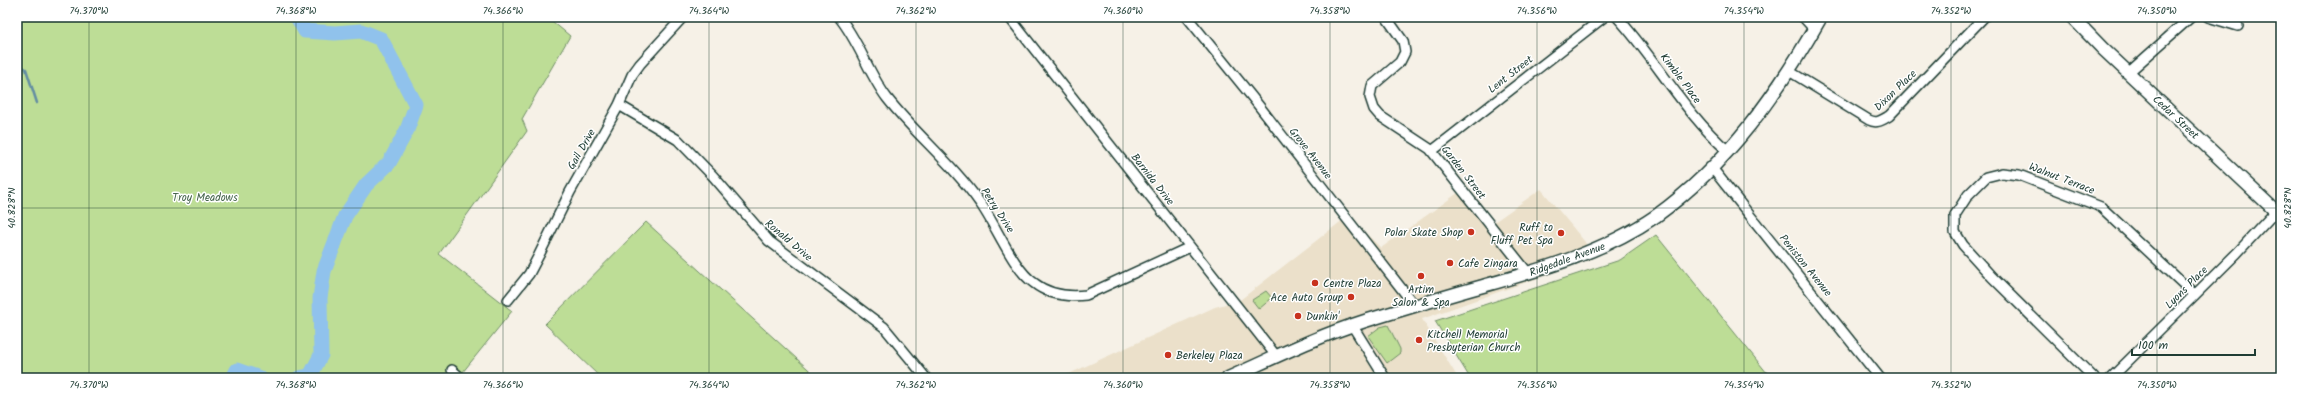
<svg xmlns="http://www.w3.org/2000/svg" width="2298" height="395" font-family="Kalam,sans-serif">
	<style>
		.built { fill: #ebe0ca }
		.green { fill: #bddd96; stroke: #6e8d65 }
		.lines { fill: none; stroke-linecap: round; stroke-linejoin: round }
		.stream { stroke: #638da2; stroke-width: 2.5 }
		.river { stroke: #90c2ec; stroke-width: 15 }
		.street-casing { stroke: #1f3d34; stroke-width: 12 }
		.secondary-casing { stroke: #1f3d34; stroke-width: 15 }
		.street { stroke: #fff; stroke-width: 9 }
		.secondary { stroke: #fff; stroke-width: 12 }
		.ticks { fill: none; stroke: #1f3d34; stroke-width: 1; stroke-opacity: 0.45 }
		.poi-dot { fill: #c8321e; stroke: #fff; stroke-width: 1.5 }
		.labels { text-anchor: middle; stroke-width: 3; stroke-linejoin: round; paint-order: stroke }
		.street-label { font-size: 11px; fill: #1f3d34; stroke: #fff }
		.park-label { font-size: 11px; fill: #46654c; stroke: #fff }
		.poi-label { font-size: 11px; fill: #1f3d34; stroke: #fff; text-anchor: start }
		.neatline { fill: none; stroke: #1f3d34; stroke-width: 1.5 }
		.ticks-label { font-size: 10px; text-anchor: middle; fill: #1f3d34 }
	</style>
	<rect width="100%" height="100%" fill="#f6f1e7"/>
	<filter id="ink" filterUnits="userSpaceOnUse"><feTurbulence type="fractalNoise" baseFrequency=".025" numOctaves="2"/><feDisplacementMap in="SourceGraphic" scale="8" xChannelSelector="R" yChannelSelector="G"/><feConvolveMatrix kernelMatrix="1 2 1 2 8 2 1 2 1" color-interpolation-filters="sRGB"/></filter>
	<g filter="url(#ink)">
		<path class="built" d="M 1541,189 L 1585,242 L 1592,259 L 1422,319 L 1458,378 L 1060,378 L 1215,307 L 1240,300 L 1348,216 L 1381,248 L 1462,190 L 1490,225 Z"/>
		<path class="green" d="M 17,17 L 547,17 L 570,36 L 522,119 L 527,131 L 439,254 L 512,311 L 458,378 L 17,378 Z
			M 646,222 L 818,378 L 601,378 L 545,324 Z
			M 1656,235 L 1771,378 L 1470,378 L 1435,321 L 1620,260 Z
			M 1266,291 L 1272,298 L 1259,309 L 1252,300 Z
			M 1388,325 L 1400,349 L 1400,353 L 1387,363 L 1368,336 L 1380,327 Z"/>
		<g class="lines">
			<path class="stream" d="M 17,63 L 26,69 L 37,103"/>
			<path class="river" d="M 297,17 L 305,31 L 335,33 L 361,31 L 381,39 L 416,105 L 407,130 L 389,163 L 366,185 L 345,216 L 324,271 L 320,298 L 321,355 L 310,376 L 299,378
				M 233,378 L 237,370 L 260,378"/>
			<defs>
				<path id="street" d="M 839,17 C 859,41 868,73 887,98 C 916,135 953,164 980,203 C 996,225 1013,269 1034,283 C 1049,295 1067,297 1086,295 L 1190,247
					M 1009,17 L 1277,357
					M 1187,17 L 1252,97 L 1415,306
					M 1386,17 L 1403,41 L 1405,52 L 1400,62 L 1372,86 L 1370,97 L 1374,109 L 1380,116 L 1430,149 L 1528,273
					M 1617,17 C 1656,59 1684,113 1728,151
					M 1803,17 L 1814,29
					M 2208,17 L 2238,26
					M 1789,71 L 1869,120 C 1877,124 1882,120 1889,116 L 1984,17
					M 2128,73 L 2191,17
					M 619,105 L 678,140 L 713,176 L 769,241 L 884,327 L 926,378
					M 1432,151 L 1604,17
					M 1712,168 L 1880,378
					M 508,300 L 529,274 L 539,255 L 570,192 L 619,105 L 632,75 L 640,64 L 683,17
					M 1352,325 L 1385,378
					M 452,370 L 461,378
					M 2094,378 L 1992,277 L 1963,245 L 1955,232 L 1955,215 L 1968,195 L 1986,177 L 2002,173 L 2019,175 L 2101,207 L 2195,295
					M 2111,378 L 2237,253 L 2276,211"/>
				<path id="secondary" d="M 2072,17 L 2103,49 L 2281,216
					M 1228,378 C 1273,358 1318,336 1365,321 C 1404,309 1443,297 1483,286 C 1543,269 1604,252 1656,216 C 1728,164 1778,93 1821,17"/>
			</defs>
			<use href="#street" class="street-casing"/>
			<use href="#secondary" class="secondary-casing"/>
			<use href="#street" class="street"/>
			<use href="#secondary" class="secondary"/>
		</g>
	</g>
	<path class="ticks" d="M 89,17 L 89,378M 296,17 L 296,378M 503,17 L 503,378M 709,17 L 709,378M 916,17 L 916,378M 1123,17 L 1123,378M 1330,17 L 1330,378M 1537,17 L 1537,378M 1744,17 L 1744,378M 1951,17 L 1951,378M 2157,17 L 2157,378M 17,208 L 2281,208"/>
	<g class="poi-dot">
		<circle cx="1471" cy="232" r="4"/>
		<circle cx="1561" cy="233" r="4"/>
		<circle cx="1450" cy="263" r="4"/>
		<circle cx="1421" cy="276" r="4"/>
		<circle cx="1315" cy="283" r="4"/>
		<circle cx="1351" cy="297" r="4"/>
		<circle cx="1298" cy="316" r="4"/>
		<circle cx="1419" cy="340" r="4"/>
		<circle cx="1168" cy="355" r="4"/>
	</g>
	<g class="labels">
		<g class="street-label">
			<text transform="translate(1510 74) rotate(-38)" y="4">Lent Street</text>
			<text transform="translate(1681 78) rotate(53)" y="4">Kimble Place</text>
			<text transform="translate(1895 90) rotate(-44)" y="4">Dixon Place</text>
			<text transform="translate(2176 117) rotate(43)" y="4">Cedar Street</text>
			<text transform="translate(581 149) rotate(-60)" y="4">Gail Drive</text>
			<text transform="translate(1311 153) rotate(52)" y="4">Grove Avenue</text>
			<text transform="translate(1464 172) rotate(52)" y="4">Garden Street</text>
			<text transform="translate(2062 178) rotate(21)" y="4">Walnut Terrace</text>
			<text transform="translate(1153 179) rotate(52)" y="4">Barnida Drive</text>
			<text transform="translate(998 210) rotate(57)" y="4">Petry Drive</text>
			<text transform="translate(789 240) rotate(40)" y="4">Ronald Drive</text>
			<text transform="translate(1567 259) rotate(-20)" y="4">Ridgedale Avenue</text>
			<text transform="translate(1806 265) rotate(51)" y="4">Peniston Avenue</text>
			<text transform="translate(2186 287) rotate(-45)" y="4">Lyons Place</text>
		</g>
		<g class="park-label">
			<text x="205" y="201">Troy Meadows</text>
		</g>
		<g class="poi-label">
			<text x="1553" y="231" text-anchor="end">Ruff to<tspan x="1553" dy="13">Fluff Pet Spa</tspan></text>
			<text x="1463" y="236" text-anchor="end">Polar Skate Shop</text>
			<text x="1458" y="267">Cafe Zingara</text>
			<text x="1323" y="287">Centre Plaza</text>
			<text x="1421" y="293" text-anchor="middle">Artim<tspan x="1421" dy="13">Salon &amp; Spa</tspan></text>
			<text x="1343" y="301" text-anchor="end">Ace Auto Group</text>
			<text x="1306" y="320">Dunkin'</text>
			<text x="1427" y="338">Kitchell Memorial<tspan x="1427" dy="13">Presbyterian Church</tspan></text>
			<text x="1176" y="359">Berkeley Plaza</text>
		</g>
	</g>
	<rect width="2298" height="395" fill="none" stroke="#fff" stroke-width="44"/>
	<path d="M2132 349v6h123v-6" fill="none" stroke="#1f3d34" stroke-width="2"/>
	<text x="2138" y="349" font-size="12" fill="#1f3d34" stroke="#ffffff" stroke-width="3" paint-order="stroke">100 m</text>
	<rect x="22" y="22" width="2254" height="351" class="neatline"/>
	<g class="ticks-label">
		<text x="89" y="14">74.370°W</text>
		<text x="296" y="14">74.368°W</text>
		<text x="503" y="14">74.366°W</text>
		<text x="709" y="14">74.364°W</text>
		<text x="916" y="14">74.362°W</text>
		<text x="1123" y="14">74.360°W</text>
		<text x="1330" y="14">74.358°W</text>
		<text x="1537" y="14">74.356°W</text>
		<text x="1744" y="14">74.354°W</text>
		<text x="1951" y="14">74.352°W</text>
		<text x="2157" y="14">74.350°W</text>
		<text transform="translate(11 208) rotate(-90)" y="4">40.828°N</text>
		<text transform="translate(2287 208) rotate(-90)" y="4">40.828°N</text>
		<text x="89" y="388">74.370°W</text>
		<text x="296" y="388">74.368°W</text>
		<text x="503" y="388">74.366°W</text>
		<text x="709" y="388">74.364°W</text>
		<text x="916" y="388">74.362°W</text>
		<text x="1123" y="388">74.360°W</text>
		<text x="1330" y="388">74.358°W</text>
		<text x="1537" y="388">74.356°W</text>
		<text x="1744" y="388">74.354°W</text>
		<text x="1951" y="388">74.352°W</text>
		<text x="2157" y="388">74.350°W</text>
	</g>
</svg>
